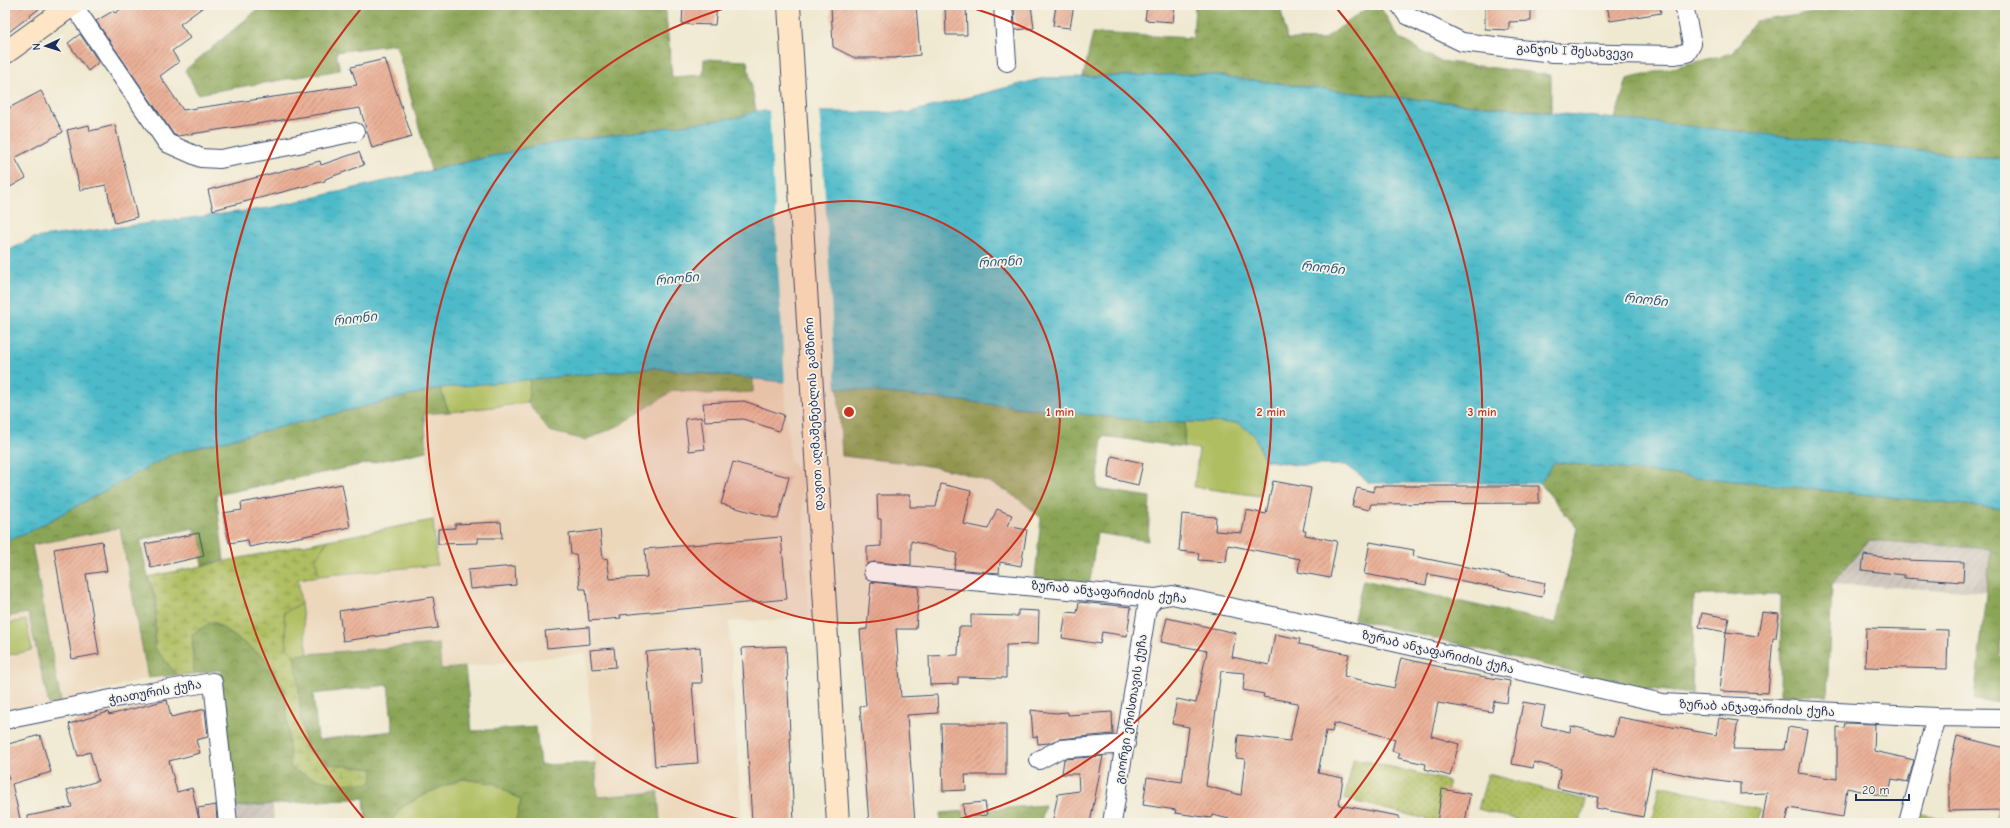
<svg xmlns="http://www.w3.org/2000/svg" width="2010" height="828" font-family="'Comic Neue','Noto Sans Georgian',sans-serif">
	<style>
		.built { fill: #ecd7ba }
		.industrial { fill: url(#industrial-furrows) }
		.grass { fill: #afbe61; stroke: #657660 }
		.forest { fill: url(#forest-crowns); stroke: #536a5a; fill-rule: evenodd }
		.wetland { fill: url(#wetland-marsh); stroke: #657660 }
		.park { fill: url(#park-dots); stroke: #657660 }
		.water { fill: url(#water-ripples); stroke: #347494 }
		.pier { fill: #f0e9d1 }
		.building { fill: url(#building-hatch); fill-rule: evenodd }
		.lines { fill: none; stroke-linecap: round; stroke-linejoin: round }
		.minor-casing { stroke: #3b4b6f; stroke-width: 20 }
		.secondary-casing { stroke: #3b4b6f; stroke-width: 24 }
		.minor { stroke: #fff; stroke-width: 18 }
		.secondary { stroke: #fee5c5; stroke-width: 22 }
		.ring { fill: none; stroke: #c8321e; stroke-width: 2 }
		.labels { text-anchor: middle; stroke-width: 3.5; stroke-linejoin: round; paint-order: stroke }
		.street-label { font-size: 12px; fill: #1b2f5e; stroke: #f7f3e8 }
		.water-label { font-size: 13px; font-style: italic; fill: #2a597e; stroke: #f7f3e8 }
		.centre { fill: #c8321e; stroke: #f7f3e8; stroke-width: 2 }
		.ring-label { font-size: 12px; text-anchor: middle; font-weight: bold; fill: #c8321e; stroke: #f7f3e8; stroke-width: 3.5; stroke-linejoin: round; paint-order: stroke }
	</style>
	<defs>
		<pattern id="industrial-furrows" width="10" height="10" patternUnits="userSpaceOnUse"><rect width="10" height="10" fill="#cbc2b8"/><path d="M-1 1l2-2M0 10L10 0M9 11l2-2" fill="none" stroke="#aea7a1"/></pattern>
		<pattern id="forest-crowns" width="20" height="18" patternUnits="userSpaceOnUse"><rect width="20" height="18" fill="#8ba557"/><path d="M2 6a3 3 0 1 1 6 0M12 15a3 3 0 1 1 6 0" fill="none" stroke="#71874b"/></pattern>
		<pattern id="wetland-marsh" width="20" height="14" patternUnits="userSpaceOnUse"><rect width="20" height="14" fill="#afbe61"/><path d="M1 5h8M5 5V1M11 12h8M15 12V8" fill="none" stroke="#8e9b53"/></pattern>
		<pattern id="park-dots" width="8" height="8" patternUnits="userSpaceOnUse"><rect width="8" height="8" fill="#afbe61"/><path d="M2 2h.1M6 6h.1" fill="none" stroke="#8e9b53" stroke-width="1.8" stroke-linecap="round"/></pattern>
		<pattern id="water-ripples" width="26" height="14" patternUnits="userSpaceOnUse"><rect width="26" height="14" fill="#4dbac9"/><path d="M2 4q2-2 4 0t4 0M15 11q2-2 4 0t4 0" fill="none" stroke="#3f98a6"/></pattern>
		<pattern id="building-hatch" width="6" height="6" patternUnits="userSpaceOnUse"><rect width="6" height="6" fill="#ebb097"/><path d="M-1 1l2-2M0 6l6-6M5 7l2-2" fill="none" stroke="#be907e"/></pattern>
	</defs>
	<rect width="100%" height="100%" fill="#f7f3e8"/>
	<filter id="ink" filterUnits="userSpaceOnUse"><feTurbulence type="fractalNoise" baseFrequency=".025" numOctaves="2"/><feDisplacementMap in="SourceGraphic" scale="8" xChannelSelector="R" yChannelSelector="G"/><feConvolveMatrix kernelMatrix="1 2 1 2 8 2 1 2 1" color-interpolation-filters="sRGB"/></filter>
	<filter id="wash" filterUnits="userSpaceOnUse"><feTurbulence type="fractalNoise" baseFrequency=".012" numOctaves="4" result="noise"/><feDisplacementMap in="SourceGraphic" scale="16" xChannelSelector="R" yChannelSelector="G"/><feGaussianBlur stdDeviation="0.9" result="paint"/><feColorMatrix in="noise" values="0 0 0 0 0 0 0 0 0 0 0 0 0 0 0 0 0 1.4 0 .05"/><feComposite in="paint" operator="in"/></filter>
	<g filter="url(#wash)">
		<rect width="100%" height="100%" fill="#f0e9d1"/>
		<path class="built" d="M 753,378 L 784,381 L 790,461 L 802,473 L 808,618 L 729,622 L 742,823 L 660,823 L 658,792 L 598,797 L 585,653 L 441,670 L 439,644 L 308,654 L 298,579 L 436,565 L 424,414 L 528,403 L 549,431 L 620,425 L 674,390 L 708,394 L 753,392 Z
			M 120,528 L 148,678 L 61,702 L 31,545 Z
			M 2005,607 L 2005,658 L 1999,657 Z
			M 28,613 L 49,705 L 5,714 L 5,617 Z"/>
		<path class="industrial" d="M 1869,540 L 1991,549 L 1986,592 L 1832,584 Z
			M 273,804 L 274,823 L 234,823 L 233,807 Z"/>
		<path class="grass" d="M 530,379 L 528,403 L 449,412 L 440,388 Z
			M 1185,422 L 1239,423 L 1254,435 L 1265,460 L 1260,496 L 1194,487 L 1199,449 L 1184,447 Z
			M 433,520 L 437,565 L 319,576 L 314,559 L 328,540 Z
			M 301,604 L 308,654 L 294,655 L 287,648 L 284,612 Z
			M 26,620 L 32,650 L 5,656 L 5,624 Z
			M 462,779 L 494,783 L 521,800 L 516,820 L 504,823 L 393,823 L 390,821 L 402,807 L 427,793 Z"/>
		<path class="forest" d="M 263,5 L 665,5 L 672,77 L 703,75 L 704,59 L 747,61 L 756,111 L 740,117 L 536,146 L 431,170 L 396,44 L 336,52 L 340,70 L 198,94 L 185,70 Z
			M 1195,5 L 1280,5 L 1287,39 L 1323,40 L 1371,5 L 1379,5 L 1399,38 L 1439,61 L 1551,75 L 1551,112 L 1370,95 L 1203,74 L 1083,77 L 1093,33 L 1193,38 Z
			M 1872,5 L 2005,5 L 2005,160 L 1615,119 L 1627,79 L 1732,53 L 1756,21 Z
			M 653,368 L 753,378 L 753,392 L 708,394 L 674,390 L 620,425 L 585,440 L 549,431 L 528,403 L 530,379 Z
			M 838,387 L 1147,421 L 1185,422 L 1184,447 L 1102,436 L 1097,489 L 1150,497 L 1148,541 L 1097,533 L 1088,593 L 1034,587 L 1041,518 C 1033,511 1026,504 1017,498 C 970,464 899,463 842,456 Z
			M 440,388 L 449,412 L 424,414 L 427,451 L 216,495 L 224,560 L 202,565 L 194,528 L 140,540 L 148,577 L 156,599 L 155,648 L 177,675 L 148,678 L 120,528 L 32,545 L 61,702 L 49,705 L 28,613 L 5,617 L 5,541 L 25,534 L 174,453 Z
			M 1554,462 L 2005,509 L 2005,607 L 1999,656 L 2005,658 L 2005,703 L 1974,700 L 1991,549 L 1869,540 L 1832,584 L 1827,696 L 1780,695 L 1781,595 L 1694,595 L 1692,694 L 1641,688 L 1354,619 L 1363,580 L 1556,623 L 1577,528 L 1540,483 Z
			M 212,621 L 264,657 L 285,690 L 291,768 L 373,769 L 329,764 L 307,750 L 301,719 L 298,678 L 294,655 L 439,644 L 441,669 L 465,667 L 472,731 L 536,727 L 540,765 L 595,763 L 598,797 L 658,792 L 660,823 L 504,823 L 516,820 L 521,800 L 494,783 L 462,779 L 427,793 L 402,807 L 391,821 L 393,823 L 366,823 L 364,798 L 233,807 L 220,670 L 194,674 L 192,634 ZM 388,685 L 393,731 L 318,740 L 313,694 Z
			M 1045,805 L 1041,823 L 941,823 L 940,813 Z"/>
		<path class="wetland" d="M 328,540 L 315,559 L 319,576 L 298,579 L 301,604 L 284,612 L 287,648 L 294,655 L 298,678 L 301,719 L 307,750 L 329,764 L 373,769 L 372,783 C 337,785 323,784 291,768 L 285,690 L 264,657 L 213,621 L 192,634 L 194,674 L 177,675 L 155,648 L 156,599 L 148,577 Z"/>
		<path class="park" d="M 1354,758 L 1449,781 L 1438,822 L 1344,799 Z
			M 1488,774 L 1586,800 L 1580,823 L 1529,823 L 1478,809 Z
			M 1660,785 L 1761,810 L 1757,823 L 1651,823 Z
			M 2001,796 L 2005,797 L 2005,823 L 1995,823 Z
			M 1918,813 L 1961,823 L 1915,823 Z"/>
		<path class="water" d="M 1203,74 L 1370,95 L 1678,125 L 2005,160 L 2005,509 L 1554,462 L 1540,483 L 1368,483 L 1360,475 L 1346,465 L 1297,465 L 1265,460 L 1254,435 L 1239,423 L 1147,421 L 653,368 L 440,388 L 174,453 L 25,534 L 5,541 L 5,252 L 34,238 L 269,208 L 536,146 L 740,117 L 756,111 L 907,113 L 1044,78 Z"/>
		<path class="pier" d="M 769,109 L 820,110 L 836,389 L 785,383 Z"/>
		<g id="blocks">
			<path class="building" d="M 5,5 L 44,5 L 5,35 Z
				M 127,5 L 206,5 L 180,24 L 190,38 L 172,51 L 179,62 L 160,76 L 183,110 L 357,85 L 351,67 L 385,59 L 412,137 L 372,148 L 360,108 L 178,136 L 174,135 L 96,21 L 113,11 L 115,13 Z
				M 683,5 L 717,5 L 715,25 L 682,24 Z
				M 831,5 L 916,5 L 920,55 L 894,58 L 855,58 L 833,47 Z
				M 945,5 L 966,5 L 967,35 L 946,35 Z
				M 1014,5 L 1031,5 L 1034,28 L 1015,30 Z
				M 1056,5 L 1074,5 L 1070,28 L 1053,26 Z
				M 1147,5 L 1175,5 L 1173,22 L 1145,20 Z
				M 1485,5 L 1531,5 L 1531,21 L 1509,22 L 1509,30 L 1485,29 Z
				M 1607,5 L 1660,5 L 1661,13 L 1610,21 Z
				M 80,34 L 99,62 L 88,71 L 68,43 Z
				M 41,91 L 63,132 L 15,158 L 26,178 L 5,190 L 5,110 Z
				M 89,125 L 90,131 L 115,125 L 137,217 L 115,223 L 106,185 L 80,190 L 67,130 Z
				M 359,152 L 364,165 L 325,179 L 325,181 L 213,210 L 208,190 L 320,161 L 321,165 Z
				M 744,401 L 784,415 L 779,431 L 743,419 L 705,421 L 703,403 Z
				M 701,417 L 705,449 L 689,451 L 685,419 Z
				M 1112,456 L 1143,463 L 1138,485 L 1108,478 Z
				M 733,462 L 789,477 L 778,519 L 721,504 Z
				M 1273,481 L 1311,488 L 1303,531 L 1306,531 L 1305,535 L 1337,541 L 1330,578 L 1298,572 L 1300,559 L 1228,545 L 1226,562 L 1198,560 L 1199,553 L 1179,551 L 1182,514 L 1216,517 L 1215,531 L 1242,533 L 1246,510 L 1266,514 Z
				M 342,484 L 350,527 L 249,547 L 248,540 L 229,543 L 223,513 L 242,510 L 241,503 Z
				M 941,484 L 971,491 L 964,524 L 988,529 L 997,509 L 1012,515 L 1007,526 L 1027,530 L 1021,566 L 1000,562 L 999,573 L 954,569 L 957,553 L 911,541 L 911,565 L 874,562 L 867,564 L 867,547 L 881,546 L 881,519 L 878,519 L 877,495 L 910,495 L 910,507 L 936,507 Z
				M 1374,486 L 1539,486 L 1539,503 L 1371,504 L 1369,510 L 1352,506 L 1357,488 L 1374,492 Z
				M 501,522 L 502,538 L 478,538 L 478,543 L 438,544 L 438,529 L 455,528 L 455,524 Z
				M 600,530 L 603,559 L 607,558 L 610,579 L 647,577 L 645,549 L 781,537 L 787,599 L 620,615 L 621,618 L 589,621 L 586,589 L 580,589 L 576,554 L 571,554 L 569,534 Z
				M 199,533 L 204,556 L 151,568 L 145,544 Z
				M 102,541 L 107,571 L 86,574 L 99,654 L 72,659 L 54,549 Z
				M 1370,542 L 1414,550 L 1413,556 L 1545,583 L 1542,597 L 1428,574 L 1426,585 L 1364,574 Z
				M 1864,555 L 1905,560 L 1964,562 L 1963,582 L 1904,578 L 1904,575 L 1862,570 Z
				M 515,566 L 516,585 L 470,589 L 468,570 Z
				M 871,582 L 919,587 L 916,629 L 896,629 L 901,697 L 937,695 L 938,713 L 907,715 L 915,823 L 869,823 L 860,707 L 866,706 L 860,630 L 867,629 Z
				M 433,597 L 438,628 L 343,641 L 339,611 Z
				M 1079,602 L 1131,607 L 1127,636 L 1102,632 L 1100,644 L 1062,638 L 1066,612 L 1077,613 Z
				M 1018,610 L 1039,611 L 1038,644 L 1006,645 L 1006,678 L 958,677 L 958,684 L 930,685 L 929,656 L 958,655 L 959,627 L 971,627 L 971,615 L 1018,616 Z
				M 1762,612 L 1779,614 L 1776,638 L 1773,638 L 1768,693 L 1720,691 L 1726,632 L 1758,636 Z
				M 1702,613 L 1729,618 L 1726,632 L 1699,627 Z
				M 1167,618 L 1236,633 L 1232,657 L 1269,665 L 1275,634 L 1300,639 L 1299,644 L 1349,654 L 1344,676 L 1394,688 L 1401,658 L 1445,668 L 1444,670 L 1510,681 L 1507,703 L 1494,701 L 1492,712 L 1438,703 L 1431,736 L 1459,744 L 1450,776 L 1425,769 L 1426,764 L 1398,758 L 1400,753 L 1392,751 L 1395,739 L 1334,723 L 1332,732 L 1326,731 L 1318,773 L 1343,778 L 1339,805 L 1399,816 L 1399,823 L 1247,823 L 1212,815 L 1211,818 L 1175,813 L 1176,810 L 1143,805 L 1147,777 L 1182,782 L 1189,727 L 1172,724 L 1177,699 L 1196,703 L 1207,651 L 1161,642 ZM 1221,671 L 1245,673 L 1243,690 L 1264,694 L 1263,697 L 1298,703 L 1290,741 L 1238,735 L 1236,758 L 1245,759 L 1241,795 L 1206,786 Z
				M 589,627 L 590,644 L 547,648 L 545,631 Z
				M 1866,628 L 1948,630 L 1947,669 L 1865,667 Z
				M 786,646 L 794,823 L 752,823 L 742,648 Z
				M 700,647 L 702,683 L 692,683 L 698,763 L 655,766 L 646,652 Z
				M 614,648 L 616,667 L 592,669 L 590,650 Z
				M 167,700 L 171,717 L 205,709 L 208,737 L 196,740 L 200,753 L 169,761 L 177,792 L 192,788 L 199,820 L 186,823 L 28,823 L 28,816 L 72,807 L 67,790 L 98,781 L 90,752 L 78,756 L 69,724 L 108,712 L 109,715 Z
				M 1523,702 L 1545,706 L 1541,726 L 1570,732 L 1571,726 L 1614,736 L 1618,717 L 1716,735 L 1719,718 L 1738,721 L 1733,749 L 1784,750 L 1788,727 L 1807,730 L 1799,773 L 1837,779 L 1837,727 L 1844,728 L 1845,723 L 1875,724 L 1874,751 L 1914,760 L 1908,782 L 1892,779 L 1888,797 L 1847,788 L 1843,817 L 1789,808 L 1786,823 L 1762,823 L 1767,793 L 1740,794 L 1740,783 L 1696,777 L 1652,768 L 1643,817 L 1596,808 L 1598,797 L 1557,788 L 1561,769 L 1534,762 L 1533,768 L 1512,764 Z
				M 1031,710 L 1055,713 L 1068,712 L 1068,715 L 1112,712 L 1113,734 L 1059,739 L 1049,743 L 1038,744 L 1037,736 L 1033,737 Z
				M 941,724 L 1006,724 L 1006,775 L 965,775 L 966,790 L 943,791 Z
				M 40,735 L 51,772 L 12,784 L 21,823 L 5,823 L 5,780 L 9,779 L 5,765 L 5,745 Z
				M 1957,736 L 2005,748 L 2005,810 L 1949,811 L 1949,770 Z
				M 1103,756 L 1090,823 L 1052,823 L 1058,794 L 1079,791 L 1078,774 L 1062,774 L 1064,759 Z
				M 1442,789 L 1470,794 L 1465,823 L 1437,823 Z
				M 985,802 L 987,815 L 964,817 L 963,804 Z
				M 216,805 L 217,823 L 200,823 L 198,808 Z"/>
		</g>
	</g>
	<g filter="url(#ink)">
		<use href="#blocks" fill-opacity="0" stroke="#3b4b6f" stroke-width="1"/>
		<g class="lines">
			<defs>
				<path id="minor" d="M 73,5 L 167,143 L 201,158 L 220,159 L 289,146 L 355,132
					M 1003,5 L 1007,62
					M 1400,5 L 1407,15 L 1462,42 L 1553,53 L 1674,55 L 1687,53 L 1692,44 L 1684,5
					M 873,572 L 1155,598 L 1172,595 L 1340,630 L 1663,703 L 1936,717 L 2005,718
					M 5,720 L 126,696 L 213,682 L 228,823
					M 1039,760 L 1060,749 L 1126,744
					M 1112,823 L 1147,608 L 1155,598
					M 1908,823 L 1936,717"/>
				<path id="secondary" d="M 789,5 L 838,823
					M 5,53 L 72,5"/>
			</defs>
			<use href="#minor" class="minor-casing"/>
			<use href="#secondary" class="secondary-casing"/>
			<use href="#minor" class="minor"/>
			<use href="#secondary" class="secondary"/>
		</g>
	</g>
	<circle cx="849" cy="412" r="211" fill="#c8321e" fill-opacity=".12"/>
	<g class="ring">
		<circle cx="849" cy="412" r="211"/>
		<path d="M750 822A422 422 0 0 1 736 5M962 5A422 422 0 0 1 948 822"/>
		<path d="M364 819A633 633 0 0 1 364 5M1334 5A633 633 0 0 1 1334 819"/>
	</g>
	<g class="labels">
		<g class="street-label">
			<text transform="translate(1575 51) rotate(3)" y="4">განჯის I შესახვევი</text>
			<text transform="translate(814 414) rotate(-93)" y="4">დავით აღმაშენებლის გამზირი</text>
			<text transform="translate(1109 592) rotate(5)" y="4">ზურაბ ანჯაფარიძის ქუჩა</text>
			<text transform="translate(1438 652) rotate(13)" y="4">ზურაბ ანჯაფარიძის ქუჩა</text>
			<text transform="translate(155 692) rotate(-10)" y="4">ჭიათურის ქუჩა</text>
			<text transform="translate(1757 708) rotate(3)" y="4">ზურაბ ანჯაფარიძის ქუჩა</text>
			<text transform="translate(1131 709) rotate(-81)" y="4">გიორგი ერისთავის ქუჩა</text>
		</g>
		<g class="water-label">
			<text transform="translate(1000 261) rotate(-3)" y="5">რიონი</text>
			<text transform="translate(1323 267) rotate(6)" y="5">რიონი</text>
			<text transform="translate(677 278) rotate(-5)" y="5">რიონი</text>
			<text transform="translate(1646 299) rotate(6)" y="5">რიონი</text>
			<text transform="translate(355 318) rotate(-7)" y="5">რიონი</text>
		</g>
	</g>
	<circle cx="849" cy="412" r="6" class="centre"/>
	<g class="ring-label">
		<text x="1060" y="416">1 min</text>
		<text x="1271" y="416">2 min</text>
		<text x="1482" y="416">3 min</text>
	</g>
	<rect width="2010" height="828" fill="none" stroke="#f7f3e8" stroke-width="20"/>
	<g transform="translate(46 46) rotate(266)" stroke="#f7f3e8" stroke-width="3" paint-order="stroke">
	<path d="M0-3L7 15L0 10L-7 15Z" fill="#1b2f5e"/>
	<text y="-6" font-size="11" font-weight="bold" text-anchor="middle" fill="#1b2f5e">N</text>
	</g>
	<path d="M1856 794v6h53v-6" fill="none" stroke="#1b2f5e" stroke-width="2"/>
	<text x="1862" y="794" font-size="12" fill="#1b2f5e" stroke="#f7f3e8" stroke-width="3" paint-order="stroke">20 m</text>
</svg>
